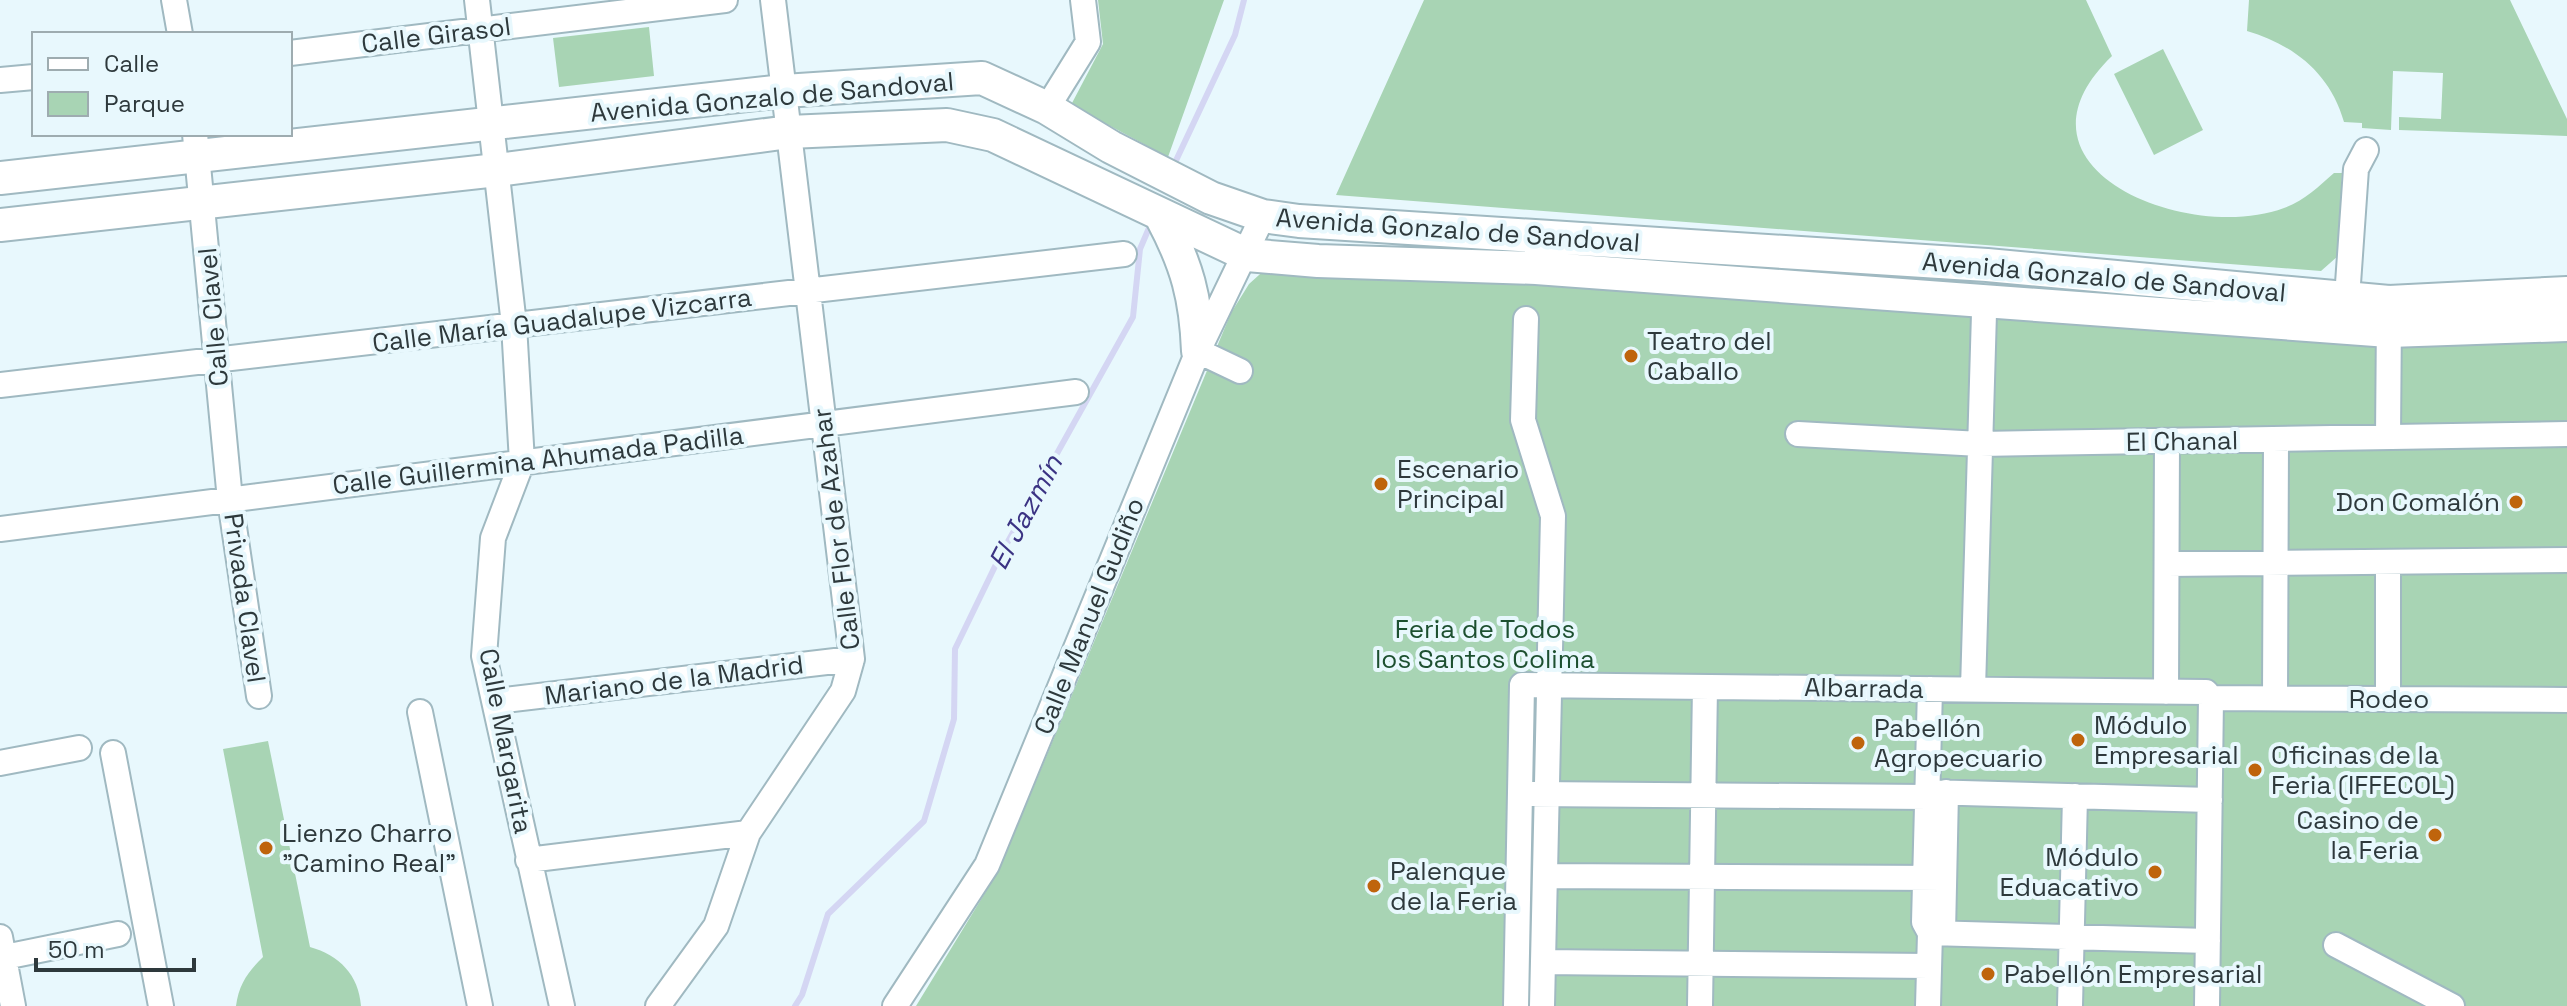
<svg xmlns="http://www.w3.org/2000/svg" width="2567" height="1006" font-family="'Space Grotesk',sans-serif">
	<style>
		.green { fill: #a8d4b4 }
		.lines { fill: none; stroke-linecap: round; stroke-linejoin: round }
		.stream { stroke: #d4d6f3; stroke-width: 6 }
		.minor-casing { stroke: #a0b9c1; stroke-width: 28 }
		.major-casing { stroke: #a0b9c1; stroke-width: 36 }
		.minor { stroke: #fff; stroke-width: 24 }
		.major { stroke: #fff; stroke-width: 32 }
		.poi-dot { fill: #bf640c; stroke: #e8f8fd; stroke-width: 3 }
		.labels { text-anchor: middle; stroke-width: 8; stroke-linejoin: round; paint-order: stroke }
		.street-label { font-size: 26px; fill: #2e393c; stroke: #e8f8fd }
		.poi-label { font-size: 26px; fill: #2e393c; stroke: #e8f8fd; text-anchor: start }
		.park-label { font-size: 26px; fill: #1d5030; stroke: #e8f8fd }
		.water-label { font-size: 28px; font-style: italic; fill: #3b3383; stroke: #e8f8fd }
	</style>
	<rect width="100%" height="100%" fill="#e8f8fd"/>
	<path class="green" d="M 1098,0 L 1224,0 L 1168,157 L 1071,105 L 1103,44 Z
		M 1424,0 L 2086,0 L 2112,56 C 1996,168 2188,244 2284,208 C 2304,201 2318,187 2334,173 L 2342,173 L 2338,256 L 2321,271 L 1336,195 Z
		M 2249,0 L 2510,0 L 2567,119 L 2567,136 L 2399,130 L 2399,117 L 2441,119 L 2443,73 L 2393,71 L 2391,130 L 2362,128 L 2362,123 L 2344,122 C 2330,73 2294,45 2247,31 Z
		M 649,27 L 654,76 L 559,87 L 553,38 Z
		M 2163,49 L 2203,130 L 2154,155 L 2114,74 Z
		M 1269,266 L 2378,346 L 2567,337 L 2567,1006 L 916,1006 L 999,870 L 1231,313 L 1249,284 Z
		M 268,741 L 310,947 C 339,955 359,975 361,1006 L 236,1006 C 239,984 248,972 263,957 L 223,749 Z"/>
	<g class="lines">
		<path class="stream" d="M 1172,169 L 1235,35 L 1244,0
			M 795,1006 L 802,995 L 828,914 L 924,821 L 954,719 L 955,649 L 1001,554 L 1133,317 L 1140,249 L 1152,221"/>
		<defs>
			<path id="minor" d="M 174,0 L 180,34
				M 477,0 L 514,325 L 522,462 L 493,538 L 484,656 L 562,1006
				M 290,53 L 725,0
				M 0,80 L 34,77
				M 1047,108 L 1088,42 L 1083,0
				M 195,134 L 230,500 L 259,696
				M 2347,298 L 2356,169 L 2366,150
				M 1526,319 L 1523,420 L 1553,516 L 1542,1006
				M 1198,351 L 1240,371
				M 0,385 L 1124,254
				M 1798,434 L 1980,444 L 2567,434
				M 2388,437 L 2389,315
				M 0,529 L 1076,392
				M 2167,564 L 2567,560
				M 1973,689 L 1984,313
				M 2166,692 L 2167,441
				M 2211,698 L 2567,700
				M 2275,698 L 2276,439
				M 2388,699 L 2388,562
				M 496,701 L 852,659
				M 420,712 L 480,1006
				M 113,753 L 161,1006
				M 0,763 L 79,748
				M 1927,792 L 2210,800
				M 1533,794 L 1927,797
				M 528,860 L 748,833
				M 1545,876 L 1944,878
				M 1930,933 L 2208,941
				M 1943,933 L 1946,792
				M 0,937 L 13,1006
				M 2336,945 L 2452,1006
				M 0,958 L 118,934
				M 1543,962 L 1929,966
				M 658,1006 L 716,926 L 748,833 L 843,691 L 852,659 L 773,0
				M 895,1006 L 987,865 L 1198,351 L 1263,216
				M 1516,1006 L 1522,685 L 2206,692 L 2211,698 L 2207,1006
				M 1700,1006 L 1705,687
				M 1928,1006 L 1930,933 L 1924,922 L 1930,689
				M 2070,1006 L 2075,796"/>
			<path id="major" d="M 0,178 L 784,91 L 982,78 L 1047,108 L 1111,147 L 1211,198 L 1263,216 L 1299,221 L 1987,265 L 2389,302 L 2567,293
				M 1162,218 C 1187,265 1196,298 1198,351
				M 0,225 L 497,170 L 789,132 L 947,125 L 993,135 L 1247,255 L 1318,261 L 1536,268 L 2389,331 L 2567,325"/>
		</defs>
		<use href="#minor" class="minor-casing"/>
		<use href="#major" class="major-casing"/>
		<use href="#minor" class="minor"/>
		<use href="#major" class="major"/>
	</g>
	<g class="poi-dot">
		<circle cx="1631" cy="356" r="8"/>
		<circle cx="1381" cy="484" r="8"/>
		<circle cx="2516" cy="502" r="8"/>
		<circle cx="2078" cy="740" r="8"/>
		<circle cx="1858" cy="743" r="8"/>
		<circle cx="2255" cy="770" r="8"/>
		<circle cx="2435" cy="835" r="8"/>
		<circle cx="266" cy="848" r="8"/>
		<circle cx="2155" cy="872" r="8"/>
		<circle cx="1374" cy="886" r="8"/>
		<circle cx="1988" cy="974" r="8"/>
	</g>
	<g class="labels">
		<g class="street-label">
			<text transform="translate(436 35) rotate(-7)" y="9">Calle Girasol</text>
			<text transform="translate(772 97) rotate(-5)" y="9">Avenida Gonzalo de Sandoval</text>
			<text transform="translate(1458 230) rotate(4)" y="9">Avenida Gonzalo de Sandoval</text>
			<text transform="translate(2104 277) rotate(5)" y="9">Avenida Gonzalo de Sandoval</text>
			<text transform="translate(213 317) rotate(-95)" y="9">Calle Clavel</text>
			<text transform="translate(562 320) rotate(-7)" y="9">Calle María Guadalupe Vizcarra</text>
			<text transform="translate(2182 441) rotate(-1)" y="9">El Chanal</text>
			<text transform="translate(538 460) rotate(-7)" y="9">Calle Guillermina Ahumada Padilla</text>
			<text transform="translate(836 529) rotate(-97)" y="9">Calle Flor de Azahar</text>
			<text transform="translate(245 598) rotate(82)" y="9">Privada Clavel</text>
			<text transform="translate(1089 616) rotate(-68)" y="9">Calle Manuel Gudiño</text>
			<text transform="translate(674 680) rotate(-7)" y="9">Mariano de la Madrid</text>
			<text transform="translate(1864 688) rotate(1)" y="9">Albarrada</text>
			<text x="2389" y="708">Rodeo</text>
			<text transform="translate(506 741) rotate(79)" y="9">Calle Margarita</text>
		</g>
		<g class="poi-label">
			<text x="1647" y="350">Teatro del<tspan x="1647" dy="30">Caballo</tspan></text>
			<text x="1397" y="478">Escenario<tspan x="1397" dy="30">Principal</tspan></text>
			<text x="2500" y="511" text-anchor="end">Don Comalón</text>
			<text x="2094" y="734">Módulo<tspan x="2094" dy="30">Empresarial</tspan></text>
			<text x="1874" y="737">Pabellón<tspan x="1874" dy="30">Agropecuario</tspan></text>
			<text x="2271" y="764">Oficinas de la<tspan x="2271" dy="30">Feria (IFFECOL)</tspan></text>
			<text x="2419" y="829" text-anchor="end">Casino de<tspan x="2419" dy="30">la Feria</tspan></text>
			<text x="282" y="842">Lienzo Charro<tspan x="282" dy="30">"Camino Real"</tspan></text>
			<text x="2139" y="866" text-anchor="end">Módulo<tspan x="2139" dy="30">Eduacativo</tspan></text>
			<text x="1390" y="880">Palenque<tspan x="1390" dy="30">de la Feria</tspan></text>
			<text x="2004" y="983">Pabellón Empresarial</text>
		</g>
		<g class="park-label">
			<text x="1485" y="638">Feria de Todos<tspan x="1485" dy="30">los Santos Colima</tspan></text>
		</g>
		<g class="water-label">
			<text transform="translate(1025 512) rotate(-62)" y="10">El Jazmín</text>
		</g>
	</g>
	<rect x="32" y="32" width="260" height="104" fill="#e8f8fd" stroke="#9eacb0" stroke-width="2"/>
	<rect x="48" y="58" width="40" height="12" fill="#ffffff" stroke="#9eacb0" stroke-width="2"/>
	<text x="104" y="72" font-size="24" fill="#2e393c">Calle</text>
	<rect x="48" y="92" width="40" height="24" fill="#a8d4b4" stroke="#9eacb0" stroke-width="2"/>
	<text x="104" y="112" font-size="24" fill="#2e393c">Parque</text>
	<path d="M36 958v12h158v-12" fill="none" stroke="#2e393c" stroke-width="4"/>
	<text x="48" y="958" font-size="24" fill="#2e393c" stroke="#e8f8fd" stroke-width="6" paint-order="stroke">50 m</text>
</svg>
